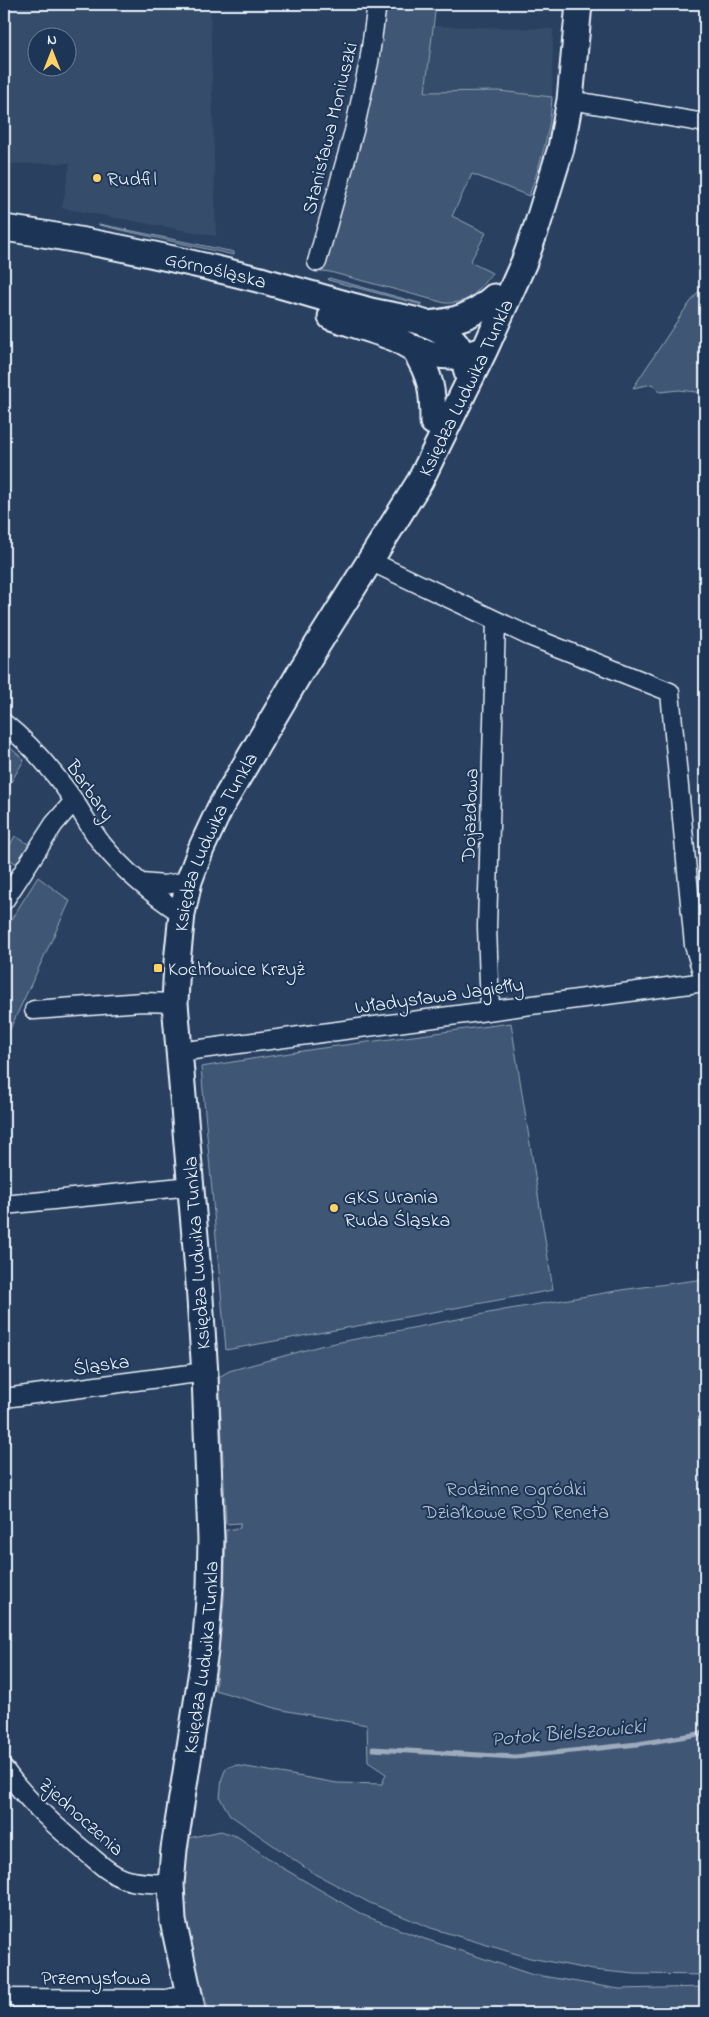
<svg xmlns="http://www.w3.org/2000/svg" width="709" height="2017" font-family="'Indie Flower',sans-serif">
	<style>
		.built { fill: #364d6b; fill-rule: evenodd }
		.green { fill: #415774; stroke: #94a4b6 }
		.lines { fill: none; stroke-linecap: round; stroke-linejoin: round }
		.stream { stroke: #9dabbd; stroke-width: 5 }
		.street-casing { stroke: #e8f1f8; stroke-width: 21 }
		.secondary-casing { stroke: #e8f1f8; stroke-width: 29 }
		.street { stroke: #1d3557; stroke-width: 18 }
		.secondary { stroke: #1d3557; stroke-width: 25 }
		.poi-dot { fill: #ffd166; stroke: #1d3557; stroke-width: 2 }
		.labels { text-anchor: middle; stroke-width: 4; stroke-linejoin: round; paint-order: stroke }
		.street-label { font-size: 20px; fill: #e8f1f8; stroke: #1d3557 }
		.poi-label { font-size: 20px; fill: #e8f1f8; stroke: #1d3557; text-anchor: start }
		.park-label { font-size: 20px; fill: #b6c3d0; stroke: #1d3557 }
		.water-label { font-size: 21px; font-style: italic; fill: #b6c2d0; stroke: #1d3557 }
	</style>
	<rect width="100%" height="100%" fill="#294061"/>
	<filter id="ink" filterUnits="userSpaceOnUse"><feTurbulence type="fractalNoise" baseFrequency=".02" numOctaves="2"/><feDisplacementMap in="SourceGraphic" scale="10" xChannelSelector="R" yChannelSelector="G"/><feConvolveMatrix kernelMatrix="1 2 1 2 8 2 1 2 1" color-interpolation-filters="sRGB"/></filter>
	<g filter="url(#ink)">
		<path class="built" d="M 4,4 L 210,4 L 216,236 L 62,208 L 70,163 L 4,164 ZM 38,38 L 68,38 L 68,68 L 38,68 Z
			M 433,26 L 553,29 L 552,97 L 499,91 L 425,92 Z"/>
		<path class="green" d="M 380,4 L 436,4 L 425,92 L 499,91 L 552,97 C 551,131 540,164 529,196 L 472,174 L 452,216 L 486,233 L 470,262 L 492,273 C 477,291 471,304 445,303 L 330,272 L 317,270 Z
			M 99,224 L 234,252 L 234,255 L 99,225 Z
			M 329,278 L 423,304 L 422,305 L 328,280 Z
			M 705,283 L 705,393 L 679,390 L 660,392 L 652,384 L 633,388 L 683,312 Z
			M 4,742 L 24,760 L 4,794 Z
			M 15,836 L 30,845 L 17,864 L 4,856 Z
			M 38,877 L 70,901 L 4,1042 L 4,931 Z
			M 511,1023 L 553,1290 L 226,1350 L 201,1067 L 315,1049 Z
			M 705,1279 L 705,1975 L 635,1974 L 593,1970 L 530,1958 L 431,1928 L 370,1903 L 310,1871 L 230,1815 L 220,1798 L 222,1778 L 226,1768 L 235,1765 L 337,1783 L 382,1784 L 386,1774 L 368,1762 L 367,1725 L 282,1710 L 215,1690 L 224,1600 L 226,1530 L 240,1528 L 240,1523 L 226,1524 L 219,1377 L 229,1371 L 320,1346 L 504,1310 L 628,1289 Z
			M 221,1831 L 238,1837 L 281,1867 L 363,1915 L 419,1937 L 530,1974 L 619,1989 L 705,1987 L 705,2013 L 210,2013 C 191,1959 174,1896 188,1838 Z
			M 143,2007 L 161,2010 L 166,2013 L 4,2013 L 4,2010 L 94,2011 Z"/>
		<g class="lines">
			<path class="stream" d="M 373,1749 L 515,1757 L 638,1744 L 705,1733"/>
			<defs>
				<path id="street" d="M 570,100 L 705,123
					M 317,262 L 354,131 L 369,62 L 377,4
					M 370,561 L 529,636 L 670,692 L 694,945 L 705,982
					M 4,723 C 32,745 54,772 75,802 C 84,816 92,831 102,844 C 124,871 153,895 182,914
					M 142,883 L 164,885 L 189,881
					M 4,901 L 54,824 L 74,801
					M 34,1010 L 142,1002 L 175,1003
					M 490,1010 L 487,927 L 496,621
					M 179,1052 L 705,982
					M 4,1205 L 191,1186
					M 4,1398 L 205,1372
					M 4,1769 C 27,1801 57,1828 87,1853 C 98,1862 108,1873 122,1878 C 136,1884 156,1883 171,1884
					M 4,1998 L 166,1999 L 188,1994"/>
				<g id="secondary">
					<path id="s1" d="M 4,228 C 89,240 174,258 257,279 C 294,289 330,300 367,310 C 394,317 426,318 449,336 C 463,347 465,364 469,380"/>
					<path d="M 331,317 C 352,324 373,330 394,338 C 401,341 407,346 415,349 C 434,356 455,359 476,352"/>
					<path d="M 427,324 C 456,321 472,317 494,297"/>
					<path d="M 414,349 C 431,377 433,389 433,422"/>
					<path id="s2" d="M 193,2013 L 173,1921 L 171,1884 L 174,1849 L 205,1651 L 210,1587 L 211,1540 L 205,1375 L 199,1283 L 175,1003 L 177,962 L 182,914 L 189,881 L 201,849 L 220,808 L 299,674 L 420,481 L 485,349 L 524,262 L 537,226 L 561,148 L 570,100 L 579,4"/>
				</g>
			</defs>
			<use href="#street" class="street-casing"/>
			<use href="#secondary" class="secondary-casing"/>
			<use href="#street" class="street"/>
			<use href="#secondary" class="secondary"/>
		</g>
	</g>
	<g class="poi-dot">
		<circle cx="97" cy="178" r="5"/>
		<rect x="153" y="963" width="10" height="10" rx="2.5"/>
		<circle cx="334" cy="1208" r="5"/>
	</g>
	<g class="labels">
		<g class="street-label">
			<text transform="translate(329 128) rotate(-76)" y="7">Stanisława Moniuszki</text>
			<text dy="7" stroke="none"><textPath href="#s1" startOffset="216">Górnośląska</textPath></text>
			<text dy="7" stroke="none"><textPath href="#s2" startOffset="1706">Księdza Ludwika Tunkla</textPath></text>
			<text transform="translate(91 790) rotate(55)" y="7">Barbary</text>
			<text transform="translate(469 815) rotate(-88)" y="7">Dojazdowa</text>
			<text dy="7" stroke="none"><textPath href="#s2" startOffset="1185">Księdza Ludwika Tunkla</textPath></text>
			<text transform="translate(439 995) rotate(-8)" y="7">Władysława Jagiełły</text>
			<text transform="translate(196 1253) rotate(-94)" y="7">Księdza Ludwika Tunkla</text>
			<text transform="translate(101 1364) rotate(-8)" y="7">Śląska</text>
			<text dy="7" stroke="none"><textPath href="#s2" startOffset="360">Księdza Ludwika Tunkla</textPath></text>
			<text transform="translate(82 1816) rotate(42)" y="7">Zjednoczenia</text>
			<text x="96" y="1984">Przemysłowa</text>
		</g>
		<g class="poi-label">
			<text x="107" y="185">Rudfil</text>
			<text x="168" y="975">Kochłowice Krzyż</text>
			<text x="344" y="1203">GKS Urania<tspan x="344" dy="23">Ruda Śląska</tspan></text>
		</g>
		<g class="park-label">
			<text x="516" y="1495">Rodzinne Ogródki<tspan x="516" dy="23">Działkowe ROD Reneta</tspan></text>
		</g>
		<g class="water-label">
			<text transform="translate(568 1732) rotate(-5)" y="7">Potok Bielszowicki</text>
		</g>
	</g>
	<rect width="709" height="2017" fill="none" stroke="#1d3557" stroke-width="20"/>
	<rect x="10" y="10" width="689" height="1997" fill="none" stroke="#e8f1f8" stroke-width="2" filter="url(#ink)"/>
	<g transform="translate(52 52)"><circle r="24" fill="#1d3557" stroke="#6e8097"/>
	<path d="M0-4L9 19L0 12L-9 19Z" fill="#ffd166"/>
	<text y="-8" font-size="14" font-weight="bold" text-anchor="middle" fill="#e8f1f8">N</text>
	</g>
</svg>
